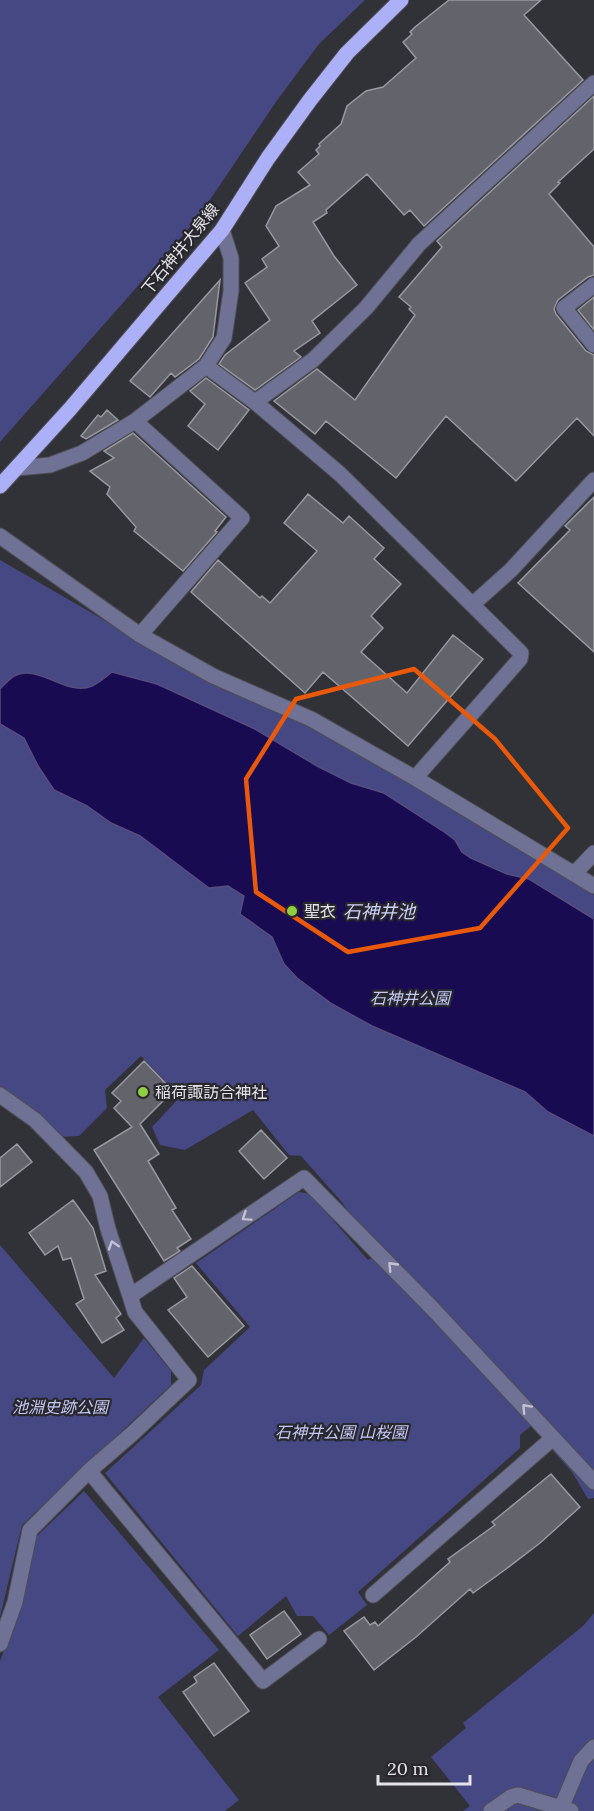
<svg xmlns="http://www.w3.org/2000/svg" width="594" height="1811" font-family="Lora,'Noto Sans JP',serif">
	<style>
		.green { fill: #464883 }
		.water { fill: #180b51; stroke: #564c7f; stroke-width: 1.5 }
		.building { fill: #63646b; stroke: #9899a0; stroke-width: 1.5 }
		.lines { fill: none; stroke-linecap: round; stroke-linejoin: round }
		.minor-casing { stroke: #4e4e54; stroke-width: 17 }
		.major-casing { stroke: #4e4e54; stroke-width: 17 }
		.minor { stroke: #6f7294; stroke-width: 15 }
		.major { stroke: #acb1f7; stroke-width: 15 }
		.oneway { stroke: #c2c2d0 }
		.marked { fill: none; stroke: #e8590c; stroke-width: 4.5; stroke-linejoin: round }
		.poi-dot { fill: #8fcd42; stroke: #27272d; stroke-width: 2 }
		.labels { text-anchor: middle; stroke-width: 4.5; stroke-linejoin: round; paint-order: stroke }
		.street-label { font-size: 16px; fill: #e5e5e9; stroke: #27272d }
		.poi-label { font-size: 16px; fill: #e5e5e9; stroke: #27272d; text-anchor: start }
		.park-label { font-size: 16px; font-style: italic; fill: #c5c9f4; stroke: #27272d }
		.water-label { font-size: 18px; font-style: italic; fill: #cdd1fc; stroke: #27272d }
	</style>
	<rect width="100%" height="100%" fill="#313138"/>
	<path class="green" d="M 0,0 L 365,0 L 319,44 L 278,99 L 197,219 L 0,442 Z
		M 0,560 L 137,639 L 307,724 L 412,784 L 594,895 L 594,1498 L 588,1499 L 572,1472 L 531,1426 L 520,1435 L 520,1448 L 358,1592 L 367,1605 L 329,1635 L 313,1616 L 297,1616 L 286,1596 L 238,1636 L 105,1473 L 201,1385 L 204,1370 L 250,1327 L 196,1263 L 299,1192 L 310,1194 L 368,1260 L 375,1256 L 358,1225 L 341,1201 L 301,1156 L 289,1155 L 253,1110 L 185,1150 L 160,1145 L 152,1127 L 180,1097 L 141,1056 L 105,1090 L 107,1108 L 79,1136 L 59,1137 L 0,1090 Z
		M 0,1245 L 114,1378 L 144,1338 L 171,1371 L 171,1385 L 22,1525 L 0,1617 Z
		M 84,1491 L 219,1650 L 158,1697 L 239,1800 L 225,1811 L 0,1811 L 0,1661 L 23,1603 L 36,1537 Z
		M 594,1613 L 594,1811 L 463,1811 L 470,1806 L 431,1757 L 466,1728 L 463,1723 L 583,1626 Z"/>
	<path class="water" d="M 112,672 L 157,684 L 255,729 L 317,766 L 351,783 L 384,793 L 443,831 L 455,840 L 462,852 L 471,858 L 507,874 L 529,879 L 594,919 L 594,1136 L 548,1112 L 525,1092 L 372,1026 L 332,1004 L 297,978 L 284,964 L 272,937 L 240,914 L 244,896 L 228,886 L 209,888 L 140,836 L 111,823 L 87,806 L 54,790 L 38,766 L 24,738 L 0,724 L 0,689 C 4,685 9,679 14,676 C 39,663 66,697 92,686 C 99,683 106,677 112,672 Z"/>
	<path class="building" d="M 449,0 L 541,0 L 524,15 L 583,80 L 424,226 L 410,210 L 404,215 L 367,174 L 326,210 L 327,213 L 313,222 L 334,256 L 357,285 L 312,321 L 320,333 L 294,351 L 301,357 L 255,390 L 219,364 L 225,355 L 270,320 L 245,283 L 267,267 L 262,259 L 279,246 L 266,226 L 276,206 L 310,185 L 298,172 L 319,154 L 316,150 L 320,146 L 319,144 L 341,124 L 347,106 L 366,91 L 383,87 L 416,58 L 403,42 L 412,34 L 410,32 L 415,27 Z
		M 594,96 L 594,149 L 558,182 L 560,183 L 549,194 L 594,247 L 594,275 L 588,277 L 558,300 L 554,309 L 556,314 L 586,351 L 594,355 L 594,436 L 577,418 L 516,481 L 446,416 L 396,478 L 326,421 L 315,434 L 274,401 L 317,369 L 355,400 L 415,315 L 409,309 L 411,307 L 399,297 L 442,247 L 437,241 Z
		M 220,280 L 213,337 L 199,359 L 175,377 L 171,373 L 150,397 L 130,381 Z
		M 594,297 L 594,330 L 578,310 Z
		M 206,378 L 249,410 L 218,450 L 188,426 L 205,404 L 190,391 Z
		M 107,410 L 118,420 L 86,439 L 81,436 L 98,415 L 101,417 Z
		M 133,433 L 226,517 L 215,531 L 217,532 L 183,571 L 134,531 L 136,527 L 107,494 L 110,487 L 90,471 L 114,458 L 104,451 Z
		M 308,494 L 343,523 L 349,516 L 384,548 L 374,559 L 401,584 L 371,616 L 383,628 L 361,652 L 407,693 L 453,635 L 483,659 L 408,746 L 323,672 L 305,693 L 191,592 L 218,560 L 260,598 L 262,596 L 270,603 L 317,551 L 284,523 Z
		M 594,497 L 594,652 L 518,583 L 570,530 L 565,526 Z
		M 144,1061 L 173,1091 L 140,1124 L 159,1154 L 148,1161 L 176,1208 L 172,1210 L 191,1239 L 177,1248 L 180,1251 L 164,1261 L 94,1150 L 132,1127 L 114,1108 L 121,1101 L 112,1093 Z
		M 261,1130 L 287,1158 L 264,1179 L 239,1151 Z
		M 17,1144 L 32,1162 L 0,1187 L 0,1158 Z
		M 73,1200 L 93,1228 L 106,1271 L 95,1275 L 121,1314 L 116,1318 L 124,1330 L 102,1343 L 76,1304 L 84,1299 L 71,1258 L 63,1260 L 58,1246 L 45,1255 L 29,1233 Z
		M 192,1266 L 244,1326 L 208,1357 L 168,1310 L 187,1297 L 174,1278 Z
		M 551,1474 L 580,1507 L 540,1543 L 506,1569 L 473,1593 L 470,1589 L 416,1637 L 374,1670 L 344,1631 L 364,1617 L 370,1625 L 375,1622 L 378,1626 L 450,1562 L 448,1559 L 495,1525 L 492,1522 Z
		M 284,1611 L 301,1634 L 267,1659 L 250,1635 Z
		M 214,1663 L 249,1711 L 214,1736 L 183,1692 L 197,1682 L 194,1677 Z"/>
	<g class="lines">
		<defs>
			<path id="minor" d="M 594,285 L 564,308 L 594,345
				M 206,366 L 255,402 L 340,474 L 521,653 L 520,659 L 415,778
				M 255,402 L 313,360 L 366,308 L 419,244 L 594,83
				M 135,421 L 242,518 L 140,635
				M 17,468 L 50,465 L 82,453 L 135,421 L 206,366 L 224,338 L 231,291 L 231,258 L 222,230
				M 0,536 L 140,635 L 213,676 L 311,719 L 415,778 L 594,886
				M 473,604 L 511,570 L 594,480
				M 574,874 L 594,853
				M 0,1095 L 35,1120 L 86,1172 L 100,1196 L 108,1229 L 130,1296 L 304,1178 L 433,1309 L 594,1482
				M 89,1471 L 263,1681 L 319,1639
				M 373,1595 L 553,1438
				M 0,1644 L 15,1602 L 30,1530 L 89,1471 L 133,1433 L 189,1380 L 135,1312 L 130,1296
				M 561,1808 L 581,1761 L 594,1747
				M 491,1811 L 511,1797 L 518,1795 L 571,1811"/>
			<path id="major" d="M 0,486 L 70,409 L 222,230 L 268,158 L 310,100 L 347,53 L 401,0"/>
		</defs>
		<use href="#minor" class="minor-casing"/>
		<use href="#major" class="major-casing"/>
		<use href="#minor" class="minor"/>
		<use href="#major" class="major"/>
	</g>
	<defs><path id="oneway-chevron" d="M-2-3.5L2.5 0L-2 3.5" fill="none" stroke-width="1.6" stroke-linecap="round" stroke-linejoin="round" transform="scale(1.5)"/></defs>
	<g class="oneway">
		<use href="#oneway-chevron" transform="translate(246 1217) rotate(146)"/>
		<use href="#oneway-chevron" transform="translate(113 1245) rotate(-108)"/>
		<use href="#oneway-chevron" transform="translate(392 1266) rotate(-134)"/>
		<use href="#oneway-chevron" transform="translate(526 1408) rotate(-133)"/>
	</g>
	<path class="marked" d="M 414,669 L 495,739 L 568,828 L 480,928 L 348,952 L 256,892 L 246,779 L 296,699 Z"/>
	<g class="poi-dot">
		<circle cx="292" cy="911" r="6"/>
		<circle cx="143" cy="1092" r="6"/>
	</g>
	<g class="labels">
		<g class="street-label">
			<text transform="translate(180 249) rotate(-51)" y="6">下石神井大泉線</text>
		</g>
		<g class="poi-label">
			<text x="304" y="917">聖衣</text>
			<text x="155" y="1098">稲荷諏訪合神社</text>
		</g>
		<g class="park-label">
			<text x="410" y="1004">石神井公園</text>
			<text x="60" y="1413">池淵史跡公園</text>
			<text x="341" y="1438">石神井公園 山桜園</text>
		</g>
		<g class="water-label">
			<text x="379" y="918">石神井池</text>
		</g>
	</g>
	<path d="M378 1775v9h92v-9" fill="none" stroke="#e5e5e9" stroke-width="3"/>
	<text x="387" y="1775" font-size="18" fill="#e5e5e9" stroke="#27272d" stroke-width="4.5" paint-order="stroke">20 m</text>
</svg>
